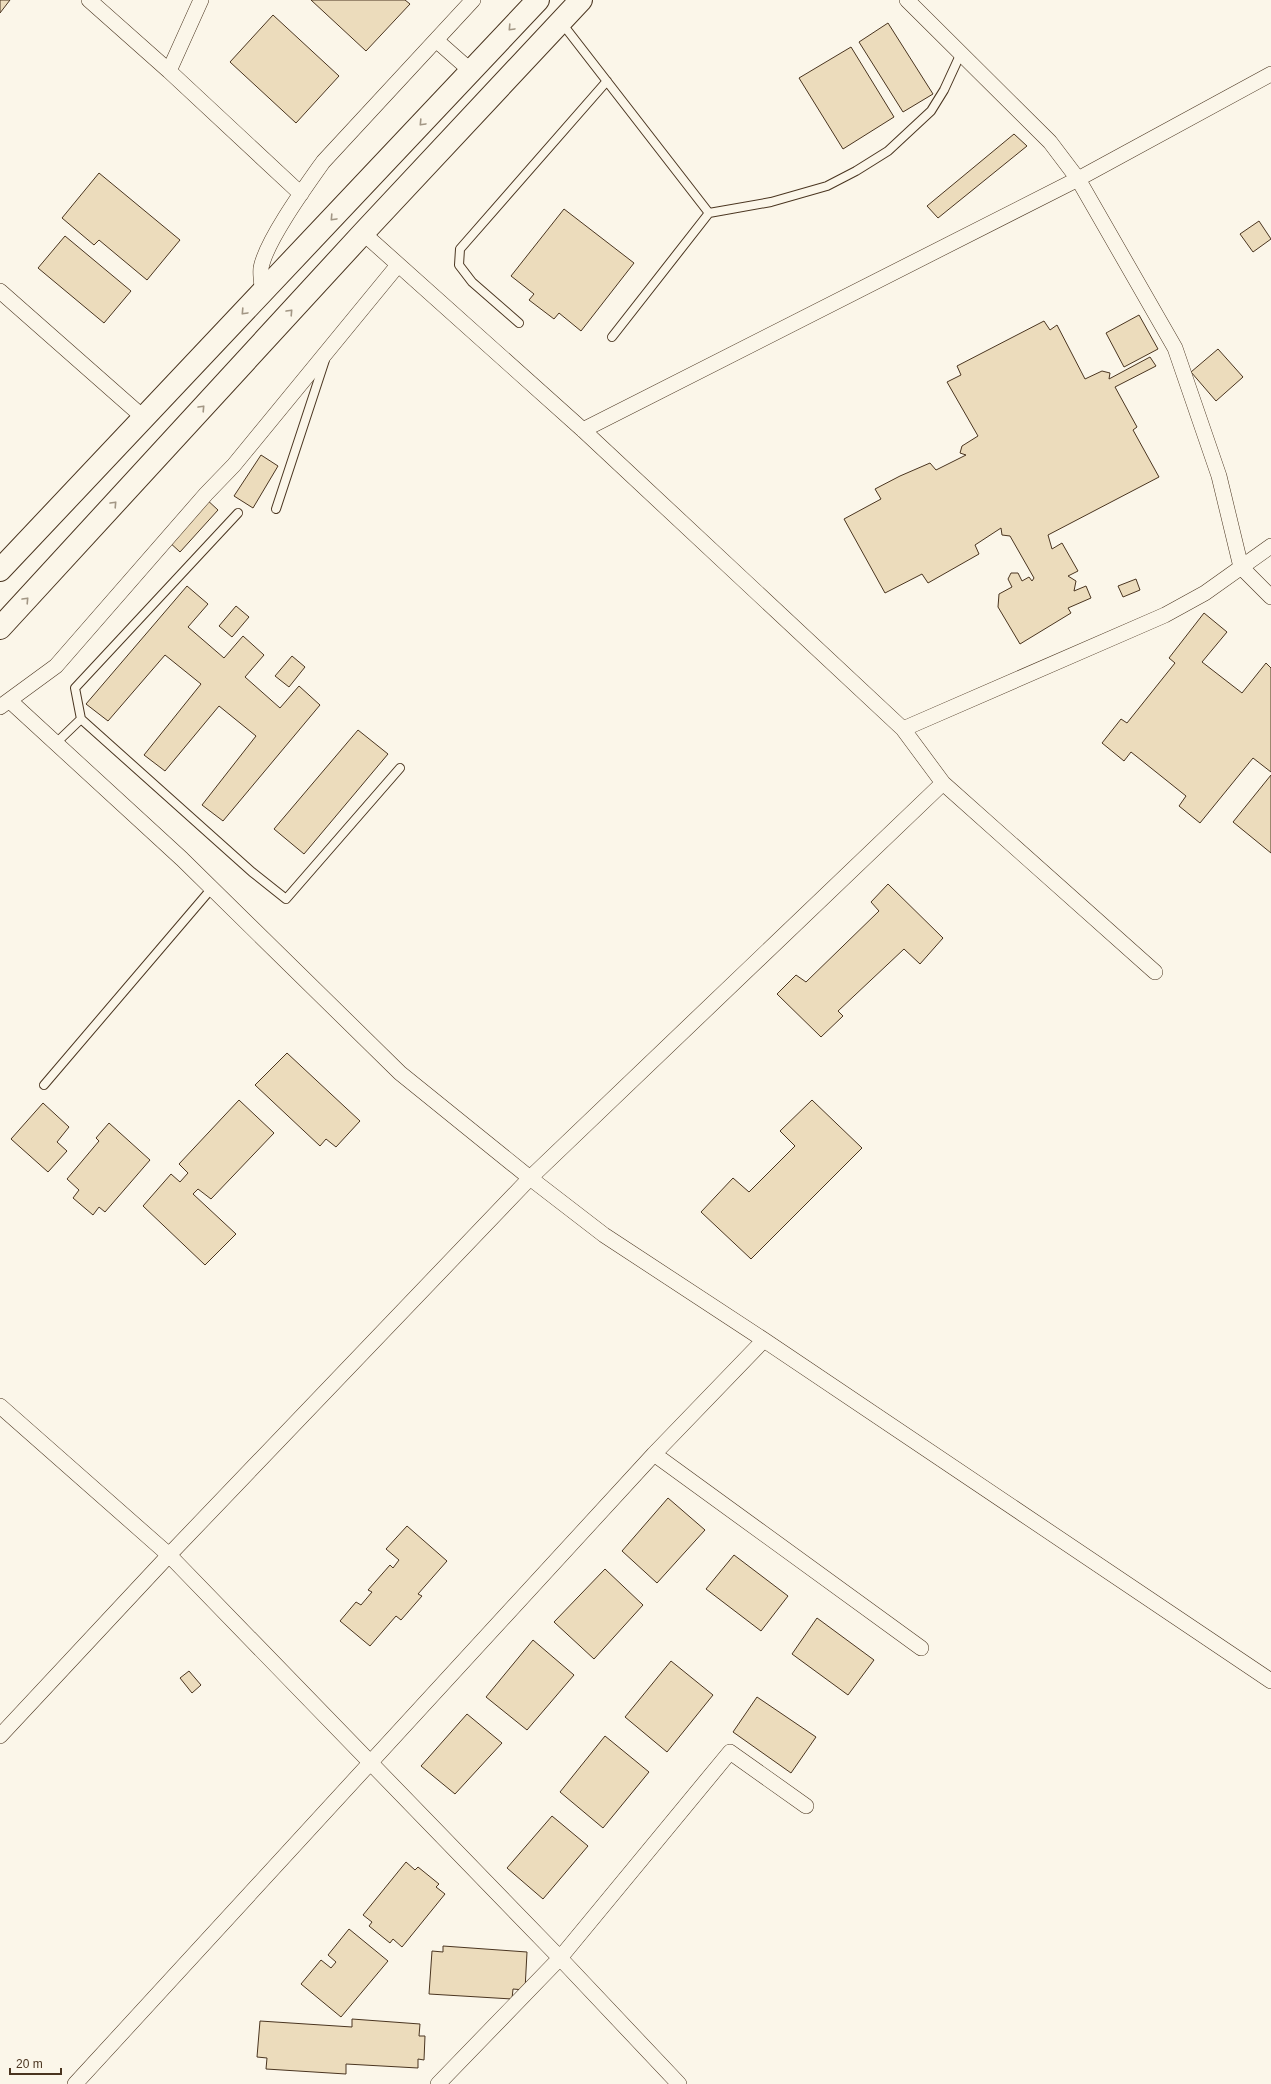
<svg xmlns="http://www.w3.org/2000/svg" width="1271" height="2084" font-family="Arial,sans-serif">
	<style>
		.building { fill: #ecdcbc; stroke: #4a3520 }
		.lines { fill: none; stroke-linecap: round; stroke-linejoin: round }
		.lane-casing { stroke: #4a3520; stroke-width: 10 }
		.street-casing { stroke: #4a3520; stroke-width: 16 }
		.secondary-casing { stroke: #4a3520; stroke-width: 24 }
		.lane { stroke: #fbf6e9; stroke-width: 8 }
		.street { stroke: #fbf6e9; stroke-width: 15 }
		.secondary { stroke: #fbf6e9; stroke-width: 22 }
		.oneway { stroke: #a29684 }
	</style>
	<rect width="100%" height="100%" fill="#fbf6e9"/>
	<path class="building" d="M 0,0 L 10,0 L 0,13 Z
		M 311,0 L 405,0 L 410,4 L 366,51 Z
		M 273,15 L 339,76 L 296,123 L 230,62 Z
		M 888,23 L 933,94 L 903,112 L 859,42 Z
		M 851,47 L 894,117 L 843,149 L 799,78 Z
		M 1014,134 L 1027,146 L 938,218 L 927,206 Z
		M 99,173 L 180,240 L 147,280 L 99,240 L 94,245 L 62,218 Z
		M 564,209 L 634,263 L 581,331 L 559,313 L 554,319 L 529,300 L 534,294 L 511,276 Z
		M 1259,221 L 1271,239 L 1253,252 L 1240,234 Z
		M 65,236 L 131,291 L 104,323 L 38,268 Z
		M 1139,315 L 1158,349 L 1124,367 L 1106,333 Z
		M 1044,321 L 1050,330 L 1057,325 L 1085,379 L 1102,371 L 1110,373 L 1109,379 L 1150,357 L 1156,366 L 1115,387 L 1137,427 L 1133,430 L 1159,477 L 1048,535 L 1052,549 L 1062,543 L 1078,571 L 1068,576 L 1076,581 L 1074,591 L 1086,586 L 1091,598 L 1068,608 L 1071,613 L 1020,644 L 998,607 L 999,594 L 1012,587 L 1008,579 L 1011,573 L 1018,573 L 1022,581 L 1029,577 L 1032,581 L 1034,578 L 1010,536 L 1002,535 L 1001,528 L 975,545 L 979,554 L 928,583 L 922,574 L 885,593 L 844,519 L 881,499 L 875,489 L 900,476 L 930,463 L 936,470 L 966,455 L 960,453 L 962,446 L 978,436 L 947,382 L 961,375 L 957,366 Z
		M 1218,349 L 1243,377 L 1216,401 L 1191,372 Z
		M 261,455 L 278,466 L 253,508 L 234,496 Z
		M 205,498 L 218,510 L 180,552 L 167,540 Z
		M 1136,579 L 1140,590 L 1123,597 L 1118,586 Z
		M 187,586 L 208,604 L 188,627 L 224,658 L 243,636 L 264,655 L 245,677 L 280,708 L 299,686 L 320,705 L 223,821 L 202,805 L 256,736 L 219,706 L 165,771 L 144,755 L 201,684 L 165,655 L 108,721 L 86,704 Z
		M 236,606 L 249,617 L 232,637 L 219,626 Z
		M 1204,613 L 1227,632 L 1202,662 L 1242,693 L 1266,663 L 1271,668 L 1271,772 L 1253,758 L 1200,823 L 1179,806 L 1186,796 L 1131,752 L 1124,761 L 1102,743 L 1121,719 L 1127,723 L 1175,663 L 1169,658 Z
		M 292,656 L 305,667 L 289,687 L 275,676 Z
		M 358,730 L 388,754 L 304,854 L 274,829 Z
		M 1271,775 L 1271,853 L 1233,822 Z
		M 888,884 L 943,938 L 920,964 L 904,949 L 838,1011 L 843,1016 L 821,1037 L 777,994 L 796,975 L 806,982 L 879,911 L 871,902 Z
		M 287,1053 L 360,1121 L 336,1147 L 326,1139 L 320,1146 L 255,1085 Z
		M 239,1100 L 274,1133 L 211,1199 L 198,1189 L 193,1194 L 236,1234 L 205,1265 L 143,1206 L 171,1174 L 180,1182 L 188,1173 L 179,1164 Z
		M 812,1100 L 862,1148 L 751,1259 L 701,1212 L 733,1178 L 749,1192 L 795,1146 L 780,1131 Z
		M 43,1103 L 69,1127 L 57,1142 L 67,1151 L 48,1172 L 11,1139 Z
		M 109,1123 L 150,1160 L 105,1212 L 99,1207 L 93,1215 L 73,1198 L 79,1190 L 67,1179 L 99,1141 L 96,1138 Z
		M 668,1498 L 705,1530 L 657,1583 L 622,1551 Z
		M 407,1526 L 447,1561 L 418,1594 L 422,1596 L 401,1620 L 396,1616 L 370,1646 L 340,1621 L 356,1602 L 361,1605 L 372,1592 L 368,1590 L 390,1565 L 393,1568 L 399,1560 L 386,1549 Z
		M 734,1555 L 788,1596 L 761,1631 L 706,1589 Z
		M 605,1569 L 643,1605 L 594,1659 L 554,1622 Z
		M 817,1618 L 874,1660 L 848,1695 L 792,1654 Z
		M 533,1640 L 574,1675 L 527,1730 L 486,1697 Z
		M 671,1661 L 713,1695 L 667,1752 L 625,1717 Z
		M 189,1671 L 201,1685 L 192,1693 L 180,1678 Z
		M 757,1697 L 816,1737 L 791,1773 L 733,1732 Z
		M 467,1714 L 502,1743 L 455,1794 L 421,1766 Z
		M 605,1736 L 649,1772 L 603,1828 L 560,1792 Z
		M 552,1816 L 588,1846 L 543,1899 L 507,1868 Z
		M 406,1862 L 415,1870 L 418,1867 L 439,1884 L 436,1887 L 445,1894 L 402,1947 L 393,1939 L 390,1943 L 369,1926 L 372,1922 L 363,1915 Z
		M 349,1929 L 388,1961 L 341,2017 L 301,1984 L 321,1960 L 331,1968 L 336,1962 L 328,1955 Z
		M 443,1946 L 527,1952 L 525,1990 L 513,1989 L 512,1999 L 429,1994 L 432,1951 L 443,1952 Z
		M 352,2019 L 420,2024 L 419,2036 L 425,2036 L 424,2060 L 418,2059 L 418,2068 L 346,2064 L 346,2074 L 266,2069 L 267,2058 L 257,2057 L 260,2021 L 352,2027 Z"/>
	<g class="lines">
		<defs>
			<path id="lane" d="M 561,22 L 709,213
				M 519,323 L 472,282 L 459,265 L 460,249 L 607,81
				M 612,337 L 709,213 L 771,202 L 827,186 L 856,171 L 888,151 L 931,111 L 944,90 L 961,53
				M 276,509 L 325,360
				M 81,719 L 252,872 L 286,899 L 400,768
				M 56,743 L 81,719 L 75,688 L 238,513
				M 44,1085 L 212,888"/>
			<path id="street" d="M 89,0 L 169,71 L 301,194
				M 907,0 L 1050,142 L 1078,179 L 1175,348 L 1219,476 L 1241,567 L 1271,597
				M 436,40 L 471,71
				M 169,71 L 201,0
				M 363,233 L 583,430 L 903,729 L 943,783 L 1155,972
				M 0,291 L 144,418
				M 263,293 C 262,285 260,276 261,268 C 266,241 306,186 323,162 L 473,0
				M 583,430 L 1078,179 L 1271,74
				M 10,701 L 182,859 L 400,1073 L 530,1178 L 604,1235 L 764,1340 L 1271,1681
				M 0,707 L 56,666 L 206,494 L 234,465 L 398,265
				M 903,729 L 1165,615 L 1205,593 L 1271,546
				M 0,1406 L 169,1555 L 560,1958 L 679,2084
				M 654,1454 L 921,1648
				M 0,1736 L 169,1555 L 530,1178 L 943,783
				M 75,2084 L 654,1454 L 764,1340
				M 438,2084 L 560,1958 L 730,1752 L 806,1806"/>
			<path id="secondary" d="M 0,570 L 538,0
				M 0,628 L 363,233 L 581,0"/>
		</defs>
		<use href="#lane" class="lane-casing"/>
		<use href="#street" class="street-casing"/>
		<use href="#secondary" class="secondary-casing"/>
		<use href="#lane" class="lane"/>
		<use href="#street" class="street"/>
		<use href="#secondary" class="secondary"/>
	</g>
	<defs><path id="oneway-chevron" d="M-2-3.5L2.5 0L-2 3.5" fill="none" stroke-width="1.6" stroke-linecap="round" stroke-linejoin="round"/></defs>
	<g class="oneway">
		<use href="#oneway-chevron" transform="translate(511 28) rotate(133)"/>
		<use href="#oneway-chevron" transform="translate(422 123) rotate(133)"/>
		<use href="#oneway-chevron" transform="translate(333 218) rotate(133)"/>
		<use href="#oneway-chevron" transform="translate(244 312) rotate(133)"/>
		<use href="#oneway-chevron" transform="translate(290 312) rotate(-47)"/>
		<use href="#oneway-chevron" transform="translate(202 408) rotate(-47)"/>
		<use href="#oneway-chevron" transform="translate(114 504) rotate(-47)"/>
		<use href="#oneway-chevron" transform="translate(26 600) rotate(-47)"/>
	</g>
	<path d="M10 2068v6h51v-6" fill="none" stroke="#4a3520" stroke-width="2"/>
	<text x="16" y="2068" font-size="12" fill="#4a3520" stroke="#fbf6e9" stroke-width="3" paint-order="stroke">20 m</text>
</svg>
